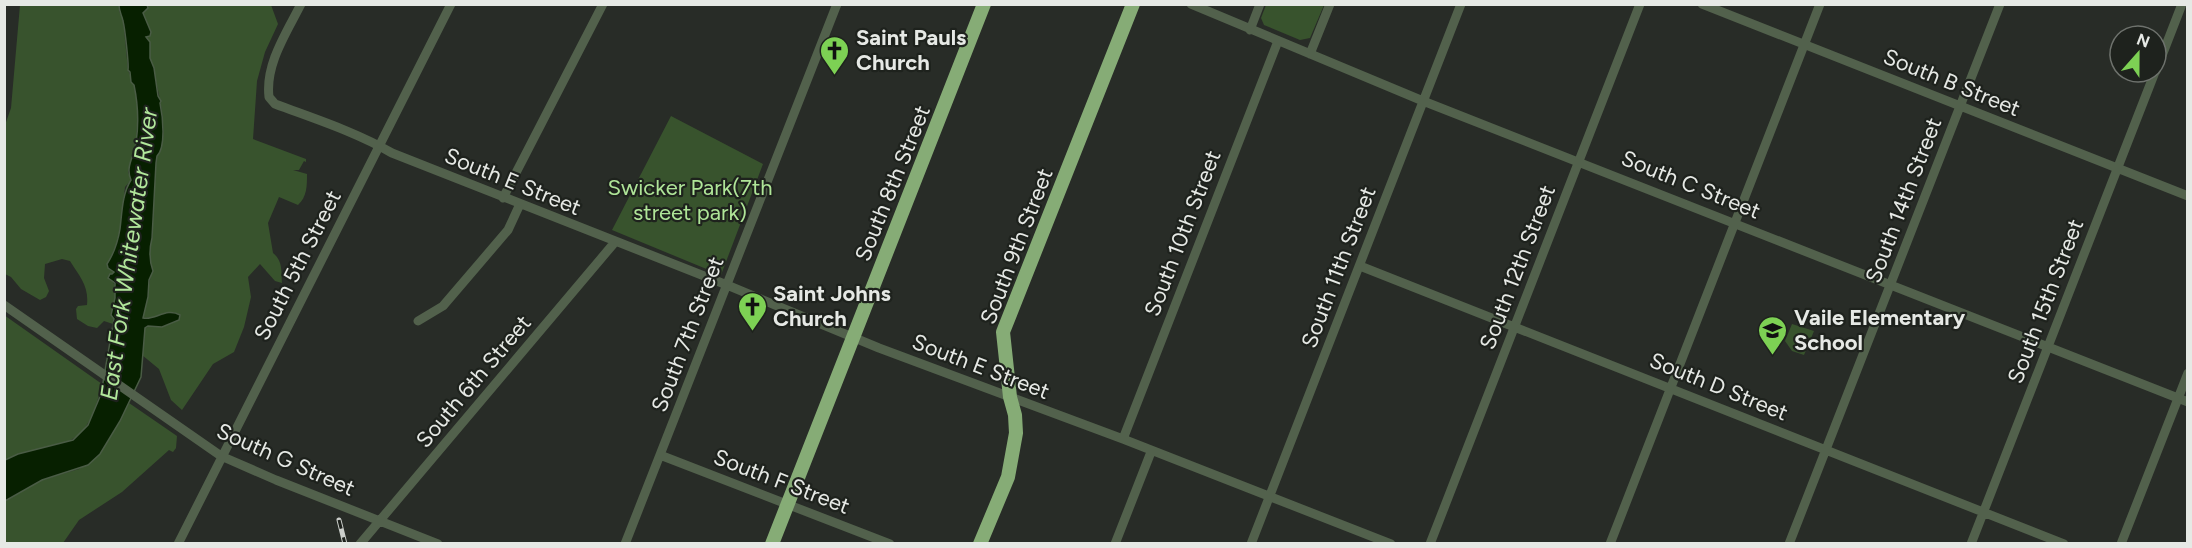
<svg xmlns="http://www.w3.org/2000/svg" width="2192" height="548" font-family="Figtree,sans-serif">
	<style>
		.green { fill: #38532d }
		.water { fill: #072000; stroke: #4a5c45; stroke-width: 1.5 }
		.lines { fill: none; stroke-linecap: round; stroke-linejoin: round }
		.minor { stroke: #52614c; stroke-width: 9 }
		.highway { stroke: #86ac76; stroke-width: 14 }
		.rail-casing { stroke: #cbceca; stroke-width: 5 }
		.rail { stroke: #1e221d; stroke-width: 3; stroke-dasharray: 9; stroke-linecap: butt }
		.labels { text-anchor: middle; stroke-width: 4.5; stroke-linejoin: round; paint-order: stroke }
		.poi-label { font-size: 22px; font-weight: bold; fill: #e6e9e5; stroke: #1e221d; text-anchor: start }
		.street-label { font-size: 22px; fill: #e6e9e5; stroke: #1e221d }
		.park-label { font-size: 22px; fill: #afe598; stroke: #1e221d }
		.water-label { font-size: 24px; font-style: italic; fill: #b1e79b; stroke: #1e221d }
	</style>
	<rect width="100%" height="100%" fill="#282c27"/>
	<path class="green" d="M 20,5 L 119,5 L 119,11 L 123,19 L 128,70 L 134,85 L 138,106 L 136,144 L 128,172 L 131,180 L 125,187 L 120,231 L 112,259 L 107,264 L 108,268 L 114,272 L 112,280 C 119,290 114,304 111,315 L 114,319 L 113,324 L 104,321 L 97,328 L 88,326 L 77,319 L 76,309 L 78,306 L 87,305 C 89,286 80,277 70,261 L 62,259 L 45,264 L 44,278 L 49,291 L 46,297 L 40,300 L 21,289 L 11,277 L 5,274 L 5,125 L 11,108 Z
		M 147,5 L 271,5 L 278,24 L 265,52 L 257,81 L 253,139 L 306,159 L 306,162 L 304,161 L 299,170 L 293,170 L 307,174 C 307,186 307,197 298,205 L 279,197 L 268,223 L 273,253 C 283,261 281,271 282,283 L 275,281 L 260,264 L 248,277 L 251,297 L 244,327 L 234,352 L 213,364 L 182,410 L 171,400 L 159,369 L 142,355 L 145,328 C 156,323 163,330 174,321 L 168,314 L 159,315 L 157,317 L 143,318 L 152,269 C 147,260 150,248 152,238 L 156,163 L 157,156 C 172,138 157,83 150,60 C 148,51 151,45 146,37 L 149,28 L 143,13 L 148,8 Z
		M 1266,5 L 1266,4 L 1324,5 L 1310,38 L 1300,40 L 1264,25 L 1261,18 Z
		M 671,116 L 763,164 L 721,275 L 612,230 Z
		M 4,315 L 102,384 C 83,461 63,434 5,460 Z
		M 1792,324 L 1814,331 L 1804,355 L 1792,351 L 1785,341 Z
		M 129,403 L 177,436 L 176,448 L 173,452 L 169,450 L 122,492 L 79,520 L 63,543 L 5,544 L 5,501 L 42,480 L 79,469 L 100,454 Z"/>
	<path class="water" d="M 119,5 L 147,5 L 148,8 L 143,13 L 151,32 L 150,36 L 146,37 L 150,42 L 150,58 L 154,68 L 158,96 L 161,101 L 160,103 C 163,117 166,147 157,156 L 156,163 L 152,238 C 149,250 149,260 153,271 L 149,280 L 148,297 L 143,318 C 155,321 166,307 180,315 L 179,320 L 162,327 L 148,326 L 145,328 L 141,377 L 120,421 L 100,454 L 88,465 L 42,480 L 5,501 L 5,460 L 18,454 L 73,440 L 88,425 L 101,394 L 114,319 L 111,315 L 115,298 L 115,283 L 108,278 L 110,274 L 112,274 L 114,272 L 108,268 L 107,264 C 113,255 118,241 120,229 C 122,213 122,194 131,180 C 125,167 134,157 136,143 C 139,123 138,104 134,85 L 131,82 L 130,72 L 128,70 C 129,65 125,29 123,21 C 122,15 119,12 119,5 Z"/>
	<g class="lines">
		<path class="minor" d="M 301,4 C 287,32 265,64 269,97 L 275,104 C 315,119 356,132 392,153 L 727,285 L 879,348 L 1123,439 L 1391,544
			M 1191,4 L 1423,101 L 2188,402
			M 1702,4 L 2188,196
			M 1250,30 L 1260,4
			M 1310,54 L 1330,4
			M 2156,71 L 2182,4
			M 503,198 L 603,4
			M 1360,266 L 2064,544
			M 4,305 L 221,456 L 276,480 L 438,544
			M 418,321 L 443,306 L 508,230 L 520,204
			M 1123,439 L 1278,41
			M 660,455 L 890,544
			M 178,544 L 451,4
			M 360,544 L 615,242
			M 625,544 L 837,4
			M 1115,544 L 1151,452
			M 1251,544 L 1461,4
			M 1430,544 L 1640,4
			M 1610,544 L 1820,4
			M 1789,544 L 2000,4
			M 1971,544 L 2155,72
			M 2121,544 L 2188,373"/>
		<path class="highway" d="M 772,544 L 984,4
			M 980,544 L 1008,477 L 1016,433 L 1015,415 L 1010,397 L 1003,332 L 1133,4"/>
		<defs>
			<path id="rail" d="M 339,520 L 345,544"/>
		</defs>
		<use href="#rail" class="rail-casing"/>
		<use href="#rail" class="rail"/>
	</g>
	<defs>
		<symbol id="church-pin" viewBox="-11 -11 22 30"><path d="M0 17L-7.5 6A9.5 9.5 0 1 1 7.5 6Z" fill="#7dd154" stroke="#1e221d"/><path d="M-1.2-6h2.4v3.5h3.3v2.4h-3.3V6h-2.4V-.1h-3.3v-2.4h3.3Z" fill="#111"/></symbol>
		<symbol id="school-pin" viewBox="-11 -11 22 30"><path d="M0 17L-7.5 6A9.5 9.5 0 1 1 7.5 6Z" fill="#7dd154" stroke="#1e221d"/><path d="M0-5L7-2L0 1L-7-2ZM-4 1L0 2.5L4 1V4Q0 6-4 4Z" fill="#111"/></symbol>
	</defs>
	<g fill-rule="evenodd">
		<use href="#church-pin" x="818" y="34" width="33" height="45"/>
		<use href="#church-pin" x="736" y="290" width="33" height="45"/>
		<use href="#school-pin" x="1756" y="314" width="33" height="45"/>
	</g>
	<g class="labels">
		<g class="poi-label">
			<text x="856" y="45">Saint Pauls<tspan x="856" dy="25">Church</tspan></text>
			<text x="773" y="301">Saint Johns<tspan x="773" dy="25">Church</tspan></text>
			<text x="1794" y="325">Vaile Elementary<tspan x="1794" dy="25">School</tspan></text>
		</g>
		<g class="street-label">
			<text transform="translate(1952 82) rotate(22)" y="8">South B Street</text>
			<text transform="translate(513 181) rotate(22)" y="8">South E Street</text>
			<text transform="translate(892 183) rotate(-68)" y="8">South 8th Street</text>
			<text transform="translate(1691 184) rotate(22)" y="8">South C Street</text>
			<text transform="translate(1903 200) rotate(-69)" y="8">South 14th Street</text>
			<text transform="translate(1182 233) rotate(-69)" y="8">South 10th Street</text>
			<text transform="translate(1016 246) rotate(-69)" y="8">South 9th Street</text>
			<text transform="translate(297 265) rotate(-63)" y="8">South 5th Street</text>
			<text transform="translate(1338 267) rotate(-69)" y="8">South 11th Street</text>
			<text transform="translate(1517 267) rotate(-69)" y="8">South 12th Street</text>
			<text transform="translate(2045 301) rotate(-69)" y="8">South 15th Street</text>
			<text transform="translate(687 334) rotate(-69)" y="8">South 7th Street</text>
			<text transform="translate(981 366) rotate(21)" y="8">South E Street</text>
			<text transform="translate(473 381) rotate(-50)" y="8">South 6th Street</text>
			<text transform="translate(1719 386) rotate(22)" y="8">South D Street</text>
			<text transform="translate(286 459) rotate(24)" y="8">South G Street</text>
			<text transform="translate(782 481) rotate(21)" y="8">South F Street</text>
		</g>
		<g class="park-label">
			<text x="690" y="195">Swicker Park(7th<tspan x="690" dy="25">street park)</tspan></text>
		</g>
		<g class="water-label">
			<text transform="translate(129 254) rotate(-82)" y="8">East Fork Whitewater River</text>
		</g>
	</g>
	<rect width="2192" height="548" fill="none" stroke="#e6e9e5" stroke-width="12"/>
	<g transform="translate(2138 54) rotate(21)"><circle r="28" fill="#1e221d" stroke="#6e726d" stroke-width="1.5"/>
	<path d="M0-4.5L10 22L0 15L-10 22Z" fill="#7dd154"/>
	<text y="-9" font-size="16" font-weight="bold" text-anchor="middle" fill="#e6e9e5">N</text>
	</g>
</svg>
